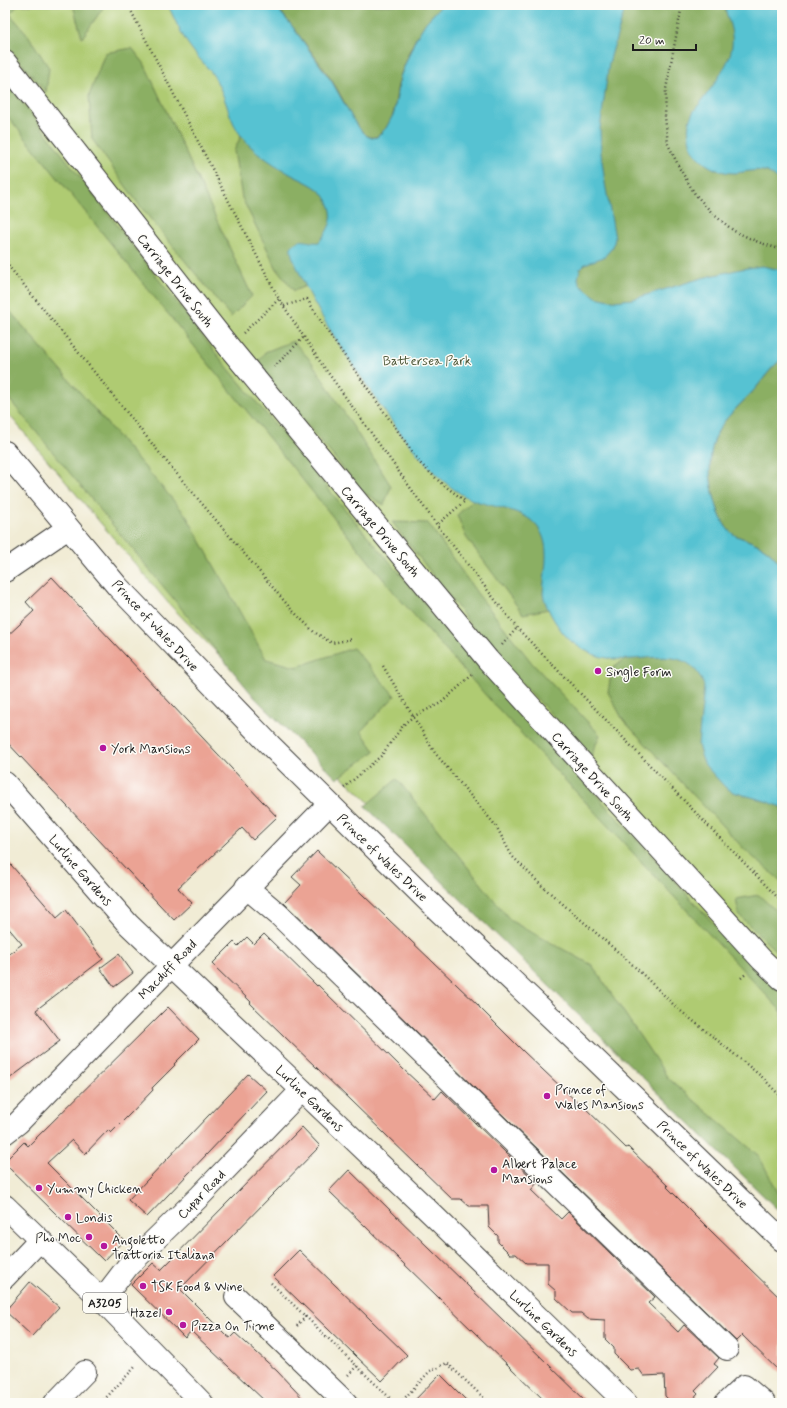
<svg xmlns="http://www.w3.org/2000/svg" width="787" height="1408" font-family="Mynerve,sans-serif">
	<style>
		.green { fill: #afcb72; stroke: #667447 }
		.forest { fill: #8baf64; stroke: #546640 }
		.water { fill: #57c2d2; stroke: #3a6f77 }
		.building { fill: #eba394 }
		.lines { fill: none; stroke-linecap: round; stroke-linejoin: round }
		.minor-casing { stroke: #3c3b38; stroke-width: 24 }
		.highway-casing { stroke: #3c3b38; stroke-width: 24 }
		.path { stroke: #3c3b38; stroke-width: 2.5; stroke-dasharray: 1 3; stroke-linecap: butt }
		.minor { stroke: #fff; stroke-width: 22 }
		.highway { stroke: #fff; stroke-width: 22 }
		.poi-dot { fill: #b5179e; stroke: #fdfcf7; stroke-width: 1.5 }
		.labels { text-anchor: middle; stroke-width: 3; stroke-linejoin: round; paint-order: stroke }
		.shield { fill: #fdfcf7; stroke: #605f5e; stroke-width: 1 }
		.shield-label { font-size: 12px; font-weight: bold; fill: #1c1c1c }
		.street-label { font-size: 13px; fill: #1c1c1c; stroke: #fdfcf7 }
		.park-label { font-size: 13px; fill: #4f593a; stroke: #fdfcf7 }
		.poi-label { font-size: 13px; fill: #1c1c1c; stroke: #fdfcf7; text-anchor: start }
	</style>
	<rect width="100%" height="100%" fill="#fdfcf7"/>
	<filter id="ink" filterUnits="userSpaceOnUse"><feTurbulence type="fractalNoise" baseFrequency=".025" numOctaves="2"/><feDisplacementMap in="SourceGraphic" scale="8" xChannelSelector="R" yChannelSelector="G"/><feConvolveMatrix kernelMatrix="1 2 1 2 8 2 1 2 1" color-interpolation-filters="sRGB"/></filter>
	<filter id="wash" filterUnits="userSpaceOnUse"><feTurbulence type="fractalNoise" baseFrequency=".012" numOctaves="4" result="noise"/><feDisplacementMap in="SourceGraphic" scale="16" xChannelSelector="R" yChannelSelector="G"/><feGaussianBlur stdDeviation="0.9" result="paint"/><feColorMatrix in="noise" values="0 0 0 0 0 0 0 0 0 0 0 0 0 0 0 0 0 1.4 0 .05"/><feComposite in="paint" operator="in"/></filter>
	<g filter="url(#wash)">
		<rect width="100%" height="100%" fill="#f1ecd5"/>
		<path class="green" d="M 5,5 L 782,5 L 782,1197 L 338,773 L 205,641 L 169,604 L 5,410 Z"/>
		<path class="forest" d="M 5,5 L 18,5 L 10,14 L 28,35 L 49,68 L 46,92 L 5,43 Z
			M 73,5 L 105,5 L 82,38 Z
			M 279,5 L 442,5 C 426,21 414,39 405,61 C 402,70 399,80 397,90 C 396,97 396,104 394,111 C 392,118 388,127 383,132 C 365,152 348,110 342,98 C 330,74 311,52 295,30 C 289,21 282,16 279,5 Z
			M 617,5 L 733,5 L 782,172 L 782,281 L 633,308 L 575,297 L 594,148 Z
			M 132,48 L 144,63 L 252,296 L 231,317 L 140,206 L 92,139 L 89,96 L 105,53 Z
			M 5,80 L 214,351 L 359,526 L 491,680 L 745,958 L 782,992 L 782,1012 L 490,700 L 397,596 L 5,113 Z
			M 249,118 L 343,196 L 319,280 L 294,291 L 277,269 L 242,198 L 234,151 Z
			M 8,309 L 186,515 L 266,659 L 296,667 L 353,648 L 395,696 L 361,731 L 375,751 L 337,779 L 255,698 L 5,394 L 5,311 Z
			M 293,341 L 311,361 L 391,486 L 384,505 L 363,492 L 257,364 L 265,352 Z
			M 782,359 L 782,567 C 772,552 764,546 747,540 C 743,538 737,537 733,534 C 723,527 718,511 715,500 C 708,475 707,449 721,426 C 728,415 744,401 754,390 C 764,379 769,369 782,359 Z
			M 479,495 L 544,523 L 554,608 L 523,614 L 466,537 L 457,515 Z
			M 392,522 L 428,523 L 477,593 L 532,663 L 600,735 L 591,756 L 489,648 Z
			M 698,652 L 782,800 L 782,882 L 745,850 L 623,720 L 608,692 L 612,669 L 633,653 Z
			M 397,779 L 511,921 L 592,965 L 668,1078 L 759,1156 L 782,1200 L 782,1214 L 365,806 Z
			M 759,895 L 782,917 L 782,957 L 739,915 L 736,899 Z"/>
		<path class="water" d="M 168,5 L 279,5 L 281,13 L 292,26 L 332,82 L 357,126 L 367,136 L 372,138 L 377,137 L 386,128 L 394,113 L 400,77 L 415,40 L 426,22 L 442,5 L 626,5 L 609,63 L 600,129 L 601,153 L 605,183 L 615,238 L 613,247 L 604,257 L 585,264 L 580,269 L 578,279 L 581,286 L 596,297 L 614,301 L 633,299 L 702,278 L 741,269 L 762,266 L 782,270 L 782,359 C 769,369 764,379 754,390 C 744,401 728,415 721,426 C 707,449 708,475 715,500 C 718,511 723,527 733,534 C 737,537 743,538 747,540 C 764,546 772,552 782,567 L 782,807 L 762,800 L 733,792 L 725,787 L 705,765 L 702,758 L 698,745 L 704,686 C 690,643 648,662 615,659 C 599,658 585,652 572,642 C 560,632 546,610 543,594 C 543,590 544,585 544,581 C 546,561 550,540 535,524 C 519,506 482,508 461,494 C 443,483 428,467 415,451 C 396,429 380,405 364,381 C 340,346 316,311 299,272 C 296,264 290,255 291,247 C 301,235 307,244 319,242 C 330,228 336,217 327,200 C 319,184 298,180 285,171 C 270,162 253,151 242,137 C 229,121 227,100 217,82 C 211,69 199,60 191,48 C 181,35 175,20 168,5 Z
			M 724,5 L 782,5 L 782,185 C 777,179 771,172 763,171 C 754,169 742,173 734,173 C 718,173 703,165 694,152 C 688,142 686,125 692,114 C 694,110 698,106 701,102 C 711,88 724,72 730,55 C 736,35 729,24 724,5 Z"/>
		<g id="blocks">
			<path class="building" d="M 52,577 L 277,817 L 253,840 L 242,828 L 178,888 L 192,903 L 174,920 L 5,740 L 5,638 L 34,611 L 26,602 Z
				M 317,851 L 479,1006 L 479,1007 L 524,1052 L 580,1105 L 581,1104 L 626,1148 L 628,1147 L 668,1186 L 667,1187 L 712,1232 L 782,1300 L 782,1374 L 742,1335 L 736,1341 L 284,903 L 301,885 L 292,877 Z
				M 5,858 L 57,918 L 66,910 L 103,959 L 36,1010 L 60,1041 L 5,1082 L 5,957 L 22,944 L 5,924 Z
				M 264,934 L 317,986 L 318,985 L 403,1069 L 435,1099 L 442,1091 L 537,1183 L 531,1190 L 561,1219 L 568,1212 L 655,1297 L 648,1303 L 678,1332 L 684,1325 L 719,1358 L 714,1364 L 718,1367 L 695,1391 L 698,1394 L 690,1403 L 672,1403 L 665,1396 L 664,1375 L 644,1376 L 639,1369 L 630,1370 L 614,1354 L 614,1348 L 605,1339 L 605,1320 L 588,1319 L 581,1313 L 572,1313 L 556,1298 L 556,1291 L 548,1284 L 548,1263 L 526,1263 L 516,1254 L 510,1254 L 498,1242 L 498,1236 L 489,1227 L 488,1206 L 469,1206 L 461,1199 L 452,1199 L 250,1003 L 251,1002 L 212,964 L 234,942 L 238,946 L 247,937 L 254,944 Z
				M 119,954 L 133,973 L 114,987 L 100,968 Z
				M 168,1007 L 199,1039 L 174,1064 L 175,1065 L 152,1088 L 153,1090 L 130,1114 L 111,1133 L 108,1130 L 85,1154 L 72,1140 L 47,1163 L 124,1240 L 104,1261 L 5,1164 L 5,1161 L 24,1142 L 28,1146 Z
				M 248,1074 L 267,1091 L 147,1217 L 128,1200 Z
				M 302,1127 L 320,1146 L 180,1289 L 227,1336 L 230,1338 L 235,1333 L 277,1371 L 307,1403 L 267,1403 L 191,1331 L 185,1338 L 131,1285 L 153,1263 L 161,1270 Z
				M 349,1170 L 588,1403 L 547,1403 L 329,1191 Z
				M 299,1250 L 407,1355 L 382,1381 L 273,1276 Z
				M 30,1282 L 59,1307 L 32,1336 L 5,1311 Z
				M 440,1374 L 469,1403 L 412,1403 Z"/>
		</g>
	</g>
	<g filter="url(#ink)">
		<use href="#blocks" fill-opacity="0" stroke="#3c3b38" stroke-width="1"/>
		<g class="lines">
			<defs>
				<path id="minor" d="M 5,62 L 229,347 L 488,660 L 762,960 L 782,979
					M 5,452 L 118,587 L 270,745 L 428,901 L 578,1043 L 782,1240
					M 5,571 L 68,528
					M 5,783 L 128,924 L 434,1216 L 626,1403
					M 246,887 L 279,915 L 727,1349
					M 5,1133 L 18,1123 L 329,804
					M 5,1277 L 40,1240
					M 236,1297 L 346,1403
					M 102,1300 L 128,1266 L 200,1196 L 302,1090
					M 55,1403 L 85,1372
					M 726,1403 L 744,1386 L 764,1403"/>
				<path id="highway" d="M 5,1206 L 102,1300 L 202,1403"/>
			</defs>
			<use href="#minor" class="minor-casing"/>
			<use href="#highway" class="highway-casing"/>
			<path class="path" d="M 128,5 L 279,299 L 321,363 L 437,525 L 517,628 L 782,902
				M 682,5 L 666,89 L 665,117 L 668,144 L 680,169 L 695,194 L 713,214 L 734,231 L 758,242 L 782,250
				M 5,258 L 11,269 L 166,461 L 291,609 L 314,632 L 332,643 L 352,639
				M 284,306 L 307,299 L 327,331 L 421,464 L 441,483 L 465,501 L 437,525
				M 243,333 L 279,299
				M 274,367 L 303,338
				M 502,645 L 517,628
				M 383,666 L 435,753 L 496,826 L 512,856 L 541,885 L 633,965 L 677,1008 L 717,1040 L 762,1077 L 782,1098
				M 344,788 L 381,756 L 405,723 L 414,716 L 441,703 L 472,675
				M 741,978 L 747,973
				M 271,1283 L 395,1403
				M 297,1326 L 306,1316
				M 348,1375 L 357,1366
				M 101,1403 L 136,1366
				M 400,1403 L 430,1371 L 447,1363 L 486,1400 L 488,1403"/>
			<use href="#minor" class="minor"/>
			<use href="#highway" class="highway"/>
		</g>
	</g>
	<g class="poi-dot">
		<circle cx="598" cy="671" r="4"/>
		<circle cx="103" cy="748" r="4"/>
		<circle cx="547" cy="1096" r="4"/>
		<circle cx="494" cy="1170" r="4"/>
		<circle cx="39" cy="1188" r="4"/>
		<circle cx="68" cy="1217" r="4"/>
		<circle cx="89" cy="1237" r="4"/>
		<circle cx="104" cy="1246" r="4"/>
		<circle cx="143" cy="1286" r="4"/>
		<circle cx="169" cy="1312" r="4"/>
		<circle cx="183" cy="1325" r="4"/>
	</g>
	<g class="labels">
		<rect class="shield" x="83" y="1293" width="44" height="20" rx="3"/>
		<g class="shield-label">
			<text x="105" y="1307">A3205</text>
		</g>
		<g class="street-label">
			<text transform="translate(176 280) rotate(52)" y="5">Carriage Drive South</text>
			<text transform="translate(381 531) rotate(50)" y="5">Carriage Drive South</text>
			<text transform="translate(156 625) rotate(47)" y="5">Prince of Wales Drive</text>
			<text transform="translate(593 776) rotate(48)" y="5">Carriage Drive South</text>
			<text transform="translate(383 857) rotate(44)" y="5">Prince of Wales Drive</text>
			<text transform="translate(81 870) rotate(49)" y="5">Lurline Gardens</text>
			<text transform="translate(167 969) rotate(-46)" y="5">Macduff Road</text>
			<text transform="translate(310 1098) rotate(44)" y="5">Lurline Gardens</text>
			<text transform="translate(703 1164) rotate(44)" y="5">Prince of Wales Drive</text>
			<text transform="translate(201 1194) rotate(-46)" y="5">Cupar Road</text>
			<text transform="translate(544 1323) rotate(44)" y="5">Lurline Gardens</text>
		</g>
		<g class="park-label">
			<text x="427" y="365">Battersea Park</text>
		</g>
		<g class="poi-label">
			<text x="606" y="676">Single Form</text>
			<text x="111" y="753">York Mansions</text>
			<text x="555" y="1094">Prince of<tspan x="555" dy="15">Wales Mansions</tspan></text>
			<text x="502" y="1168">Albert Palace<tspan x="502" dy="15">Mansions</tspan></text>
			<text x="47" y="1193">Yummy Chicken</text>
			<text x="76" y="1222">Londis</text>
			<text x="81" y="1242" text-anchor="end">Pho Moc</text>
			<text x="112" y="1244">Angoletto<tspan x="112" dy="15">Trattoria Italiana</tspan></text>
			<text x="151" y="1291">TSK Food &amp; Wine</text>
			<text x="161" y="1317" text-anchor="end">Hazel</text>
			<text x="191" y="1330">Pizza On Time</text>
		</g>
	</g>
	<rect width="787" height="1408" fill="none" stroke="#fdfcf7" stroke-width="20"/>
	<path d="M633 44v6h63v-6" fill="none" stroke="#1c1c1c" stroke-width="2"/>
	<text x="639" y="44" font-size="12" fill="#1c1c1c" stroke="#fdfcf7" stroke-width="3" paint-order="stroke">20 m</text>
</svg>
